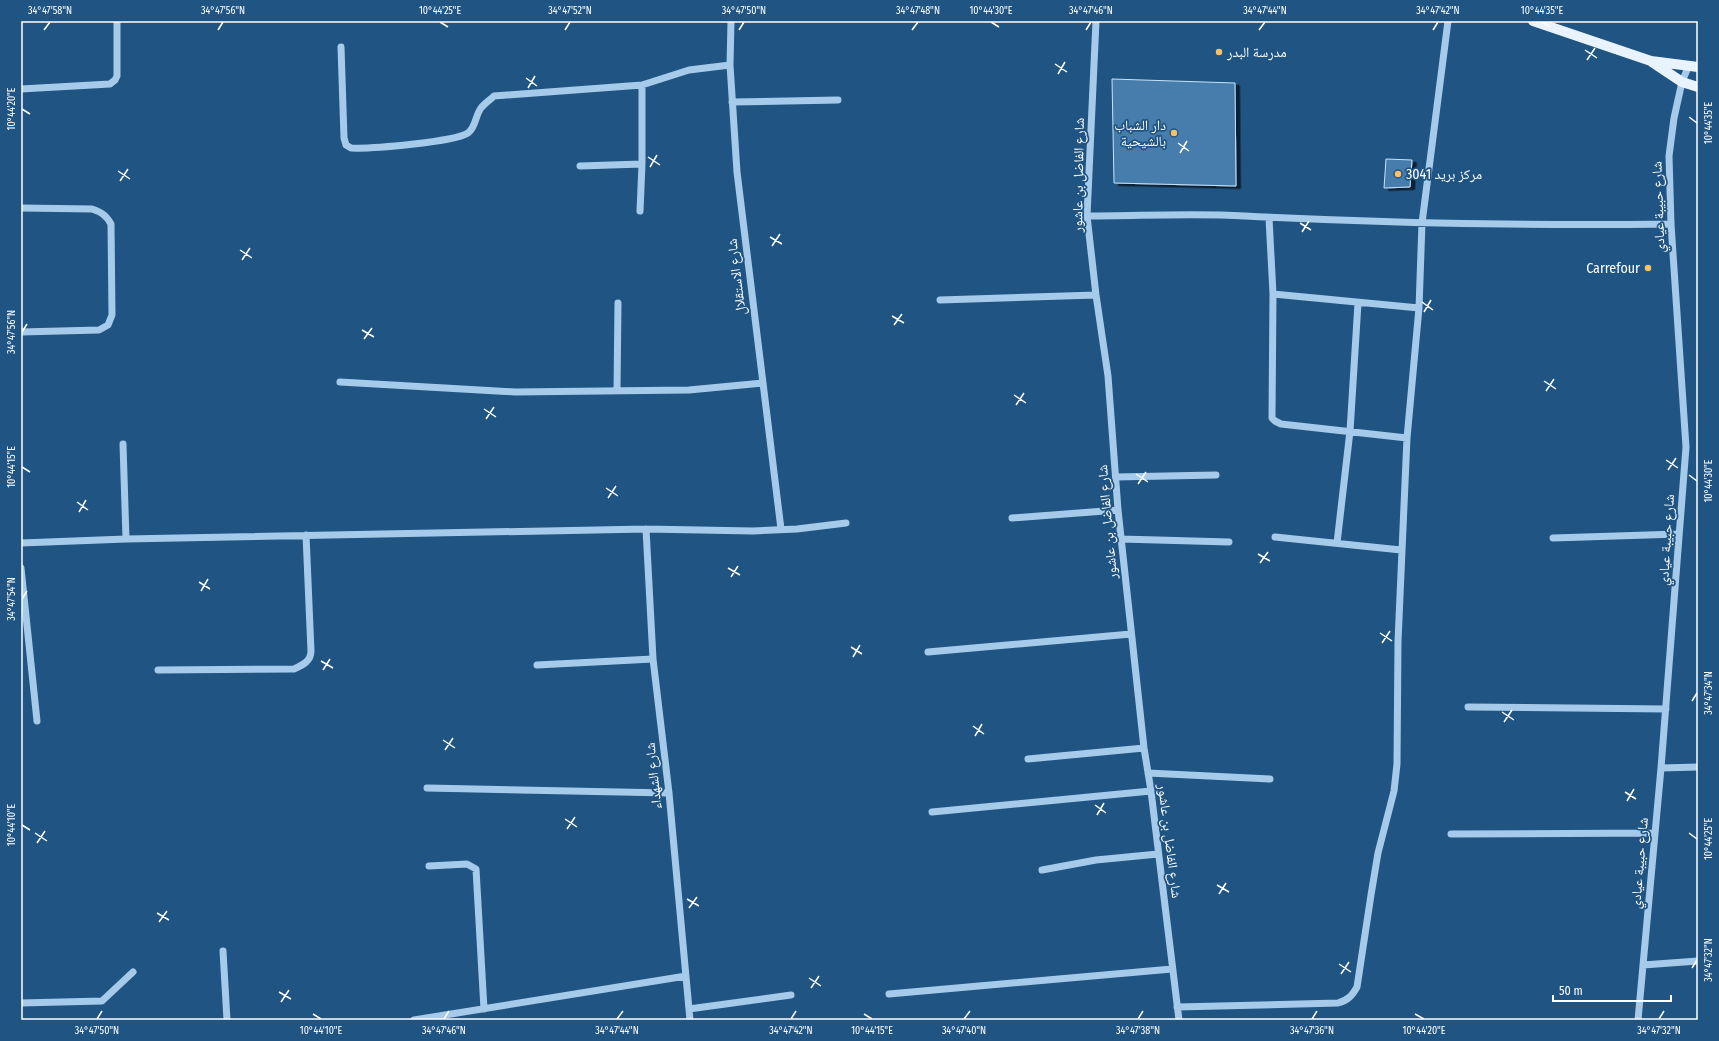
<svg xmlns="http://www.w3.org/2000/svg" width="1719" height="1041" font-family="'Fira Sans Condensed','Noto Naskh Arabic',sans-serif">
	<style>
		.building { fill: #477dac; stroke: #cae2f7; filter: url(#shadow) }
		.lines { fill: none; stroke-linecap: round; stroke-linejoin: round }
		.minor { stroke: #a6cae9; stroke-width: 7 }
		.major { stroke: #e9f3fe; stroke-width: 10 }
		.ticks { fill: none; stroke: #fff; stroke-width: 1.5 }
		.poi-dot { fill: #f8c166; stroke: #1f5483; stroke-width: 1.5 }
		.labels { text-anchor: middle; stroke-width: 3.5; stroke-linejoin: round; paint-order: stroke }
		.poi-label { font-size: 14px; fill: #fff; stroke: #1f5483; text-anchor: start }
		.street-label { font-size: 14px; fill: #fff; stroke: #1f5483 }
		.neatline { fill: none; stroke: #fff; stroke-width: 1.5 }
		.ticks-label { font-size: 10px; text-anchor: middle; fill: #fff }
	</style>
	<defs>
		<filter id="shadow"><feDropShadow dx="4.5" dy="2.5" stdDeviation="0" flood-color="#0009"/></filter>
	</defs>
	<rect width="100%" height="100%" fill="#1f5483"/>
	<path class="building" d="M 1112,79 L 1235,83 L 1236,186 L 1114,183 Z
		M 1386,159 L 1412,160 L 1410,187 L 1384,188 Z"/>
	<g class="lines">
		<path class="minor" d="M 731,21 L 730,65 L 737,172 L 781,529
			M 1096,21 L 1087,216 L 1096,295 L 1108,376 L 1118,510 L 1144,748 L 1151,791 L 1179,1020
			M 341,47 L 344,138 L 346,145 L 351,148 C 371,149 454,142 468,133 C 476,127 475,116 481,108 C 484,104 490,100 494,96 L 642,85 L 689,70 L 730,65
			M 21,89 L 110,84 L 115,80 L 117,76 L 117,21
			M 732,102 L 838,100
			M 580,166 L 642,164
			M 21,208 L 92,209 C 101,212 106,215 111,224 L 112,315 L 108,325 L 99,330 L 21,332
			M 640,211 L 642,164 L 642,85
			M 1087,216 C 1140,216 1193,213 1245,216 C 1387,223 1529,226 1671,224
			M 1269,218 L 1273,294 L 1272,418 L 1275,421 L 1281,424 L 1407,438
			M 1273,294 L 1419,308
			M 940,300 L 1096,295
			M 340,382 L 515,392 L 689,390 L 763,383
			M 617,390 L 618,303
			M 123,444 L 126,539
			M 1116,477 L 1216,475
			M 1012,518 L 1118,510
			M 646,529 L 653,659 L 669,793 L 690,1020
			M 1275,537 L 1401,550
			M 1553,538 L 1679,534
			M 1121,539 L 1229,542
			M 21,543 L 126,539 L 646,529 L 753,531 L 797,529 L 846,523
			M 1337,543 L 1350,431 L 1358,303
			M 21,568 L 37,721
			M 928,652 L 1131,634
			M 537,665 L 653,659
			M 158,670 L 294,669 C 303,665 311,661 311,651 L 306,535
			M 1468,707 L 1666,709
			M 1028,759 L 1144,748
			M 1661,768 L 1698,767
			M 1148,773 L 1270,779
			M 427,788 L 669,793
			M 932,812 L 1151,791
			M 1451,834 L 1654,833
			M 429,866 L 467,864 L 476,869 L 484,1009
			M 1042,870 L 1096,860 L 1158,854
			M 223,951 L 227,1020
			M 1643,965 L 1698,961
			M 889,994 L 1172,969
			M 21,1003 L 102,1001 L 133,972
			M 1177,1007 L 1338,1003 C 1348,1000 1352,996 1357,987 L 1371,895 L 1378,853 L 1394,791 L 1397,764 L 1398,641 L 1407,438 L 1419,308 L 1422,223 L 1448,21
			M 689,1009 L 791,995
			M 414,1020 L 686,976
			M 1638,1020 L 1661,768 L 1686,447 L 1671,224 L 1669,156 L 1674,118 L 1682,82 L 1689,65"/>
		<path class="major" d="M 1533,21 L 1651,61 L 1698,67
			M 1652,62 L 1682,82 L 1698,87"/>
	</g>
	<path class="ticks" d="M 440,22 L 448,27M 991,22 L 999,27M 1542,22 L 1550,27M 44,30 L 50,22M 218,30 L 223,22M 565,30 L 570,22M 739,30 L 744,22M 912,30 L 918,22M 1086,30 L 1091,22M 1259,30 L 1265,22M 1433,30 L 1438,22M 1585,50 L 1597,58M 1587,60 L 1595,48M 1055,64 L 1067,72M 1058,74 L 1065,62M 526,78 L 537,86M 528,88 L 535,76M 22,109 L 30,114M 1689,117 L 1697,123M 1178,143 L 1189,151M 1180,153 L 1187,141M 648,157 L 660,165M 650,167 L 657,155M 118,171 L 130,179M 120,181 L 128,169M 1300,223 L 1311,230M 1302,232 L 1309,221M 770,237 L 782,244M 772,246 L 780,234M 240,250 L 252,258M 242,260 L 250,248M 1422,302 L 1433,310M 1424,312 L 1431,300M 892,316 L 904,323M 894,325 L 902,314M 362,330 L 374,337M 22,332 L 27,324M 364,339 L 372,328M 1544,381 L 1556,389M 1546,391 L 1554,379M 1014,395 L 1026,403M 1016,405 L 1024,393M 484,409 L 496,417M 486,419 L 494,407M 1666,460 L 1678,468M 22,467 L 30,472M 1668,470 L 1676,458M 1136,474 L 1148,482M 1689,475 L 1697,481M 1138,484 L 1146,472M 606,488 L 618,496M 608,498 L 616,486M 77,502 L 88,510M 79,512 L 86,500M 1258,554 L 1270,561M 1260,563 L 1268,552M 728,568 L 740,575M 731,577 L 738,566M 199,582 L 210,589M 201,591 L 208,579M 22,599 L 27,591M 1380,633 L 1392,641M 1382,643 L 1390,631M 851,647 L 862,654M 853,657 L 860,645M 321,661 L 333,668M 323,670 L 330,659M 1692,701 L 1697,693M 1502,712 L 1514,720M 1504,722 L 1512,710M 973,726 L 984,734M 975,736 L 982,724M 443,740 L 455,748M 445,750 L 453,738M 1625,792 L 1636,799M 1627,801 L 1634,789M 1095,805 L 1106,813M 1097,815 L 1104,803M 565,819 L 577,827M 22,825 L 30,830M 567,829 L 575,817M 35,833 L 47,841M 1689,833 L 1697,839M 37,843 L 45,831M 1217,885 L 1229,892M 1219,894 L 1226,883M 687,899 L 699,906M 689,908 L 697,897M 157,913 L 169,920M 159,922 L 167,911M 1339,964 L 1351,972M 1692,968 L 1697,960M 1341,974 L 1349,962M 809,978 L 821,986M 811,988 L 819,976M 279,992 L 291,999M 281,1002 L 289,990M 313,1014 L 321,1019M 864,1014 L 872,1019M 1415,1014 L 1424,1019M 97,1019 L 102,1011M 444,1019 L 449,1011M 617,1019 L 623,1011M 791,1019 L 796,1011M 964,1019 L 970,1011M 1138,1019 L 1143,1011M 1312,1019 L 1317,1011M 1659,1019 L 1664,1011"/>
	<g class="poi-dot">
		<circle cx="1219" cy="52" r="4"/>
		<circle cx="1174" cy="133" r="4"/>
		<circle cx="1398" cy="174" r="4"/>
		<circle cx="1648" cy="268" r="4"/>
	</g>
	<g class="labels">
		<g class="poi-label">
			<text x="1227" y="57">مدرسة البدر</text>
			<text x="1166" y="130" text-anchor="end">دار الشباب<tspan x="1166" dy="16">بالشيحية</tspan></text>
			<text x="1406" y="179">مركز بريد 3041</text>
			<text x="1640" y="273" text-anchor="end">Carrefour</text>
		</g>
		<g class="street-label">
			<text transform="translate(1078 175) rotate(-89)" y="5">شارع الفاضل بن عاشور</text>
			<text transform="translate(1658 207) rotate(-92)" y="5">شارع حبيبة عيادي</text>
			<text transform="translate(736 277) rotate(-97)" y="5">شارع الاستقلال</text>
			<text transform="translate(1107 522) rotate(-95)" y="5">شارع الفاضل بن عاشور</text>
			<text transform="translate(1666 540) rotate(-86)" y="5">شارع حبيبة عيادي</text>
			<text transform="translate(653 776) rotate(-96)" y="5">شارع الشهداء</text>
			<text transform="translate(1170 841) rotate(83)" y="5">شارع الفاضل بن عاشور</text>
			<text transform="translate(1639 863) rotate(-85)" y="5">شارع حبيبة عيادي</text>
		</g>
	</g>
	<rect width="1719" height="1041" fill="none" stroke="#1f5483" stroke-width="44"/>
	<path d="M1553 995v6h118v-6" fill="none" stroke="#ffffff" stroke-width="2"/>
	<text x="1559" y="995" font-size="12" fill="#ffffff" stroke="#1f5483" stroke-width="3" paint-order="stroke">50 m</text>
	<rect x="22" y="22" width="1675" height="997" class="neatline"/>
	<g class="ticks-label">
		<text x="50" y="14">34°47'58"N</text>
		<text x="223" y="14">34°47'56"N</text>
		<text x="440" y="14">10°44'25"E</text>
		<text x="570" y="14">34°47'52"N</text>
		<text x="744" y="14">34°47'50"N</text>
		<text x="918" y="14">34°47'48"N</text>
		<text x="991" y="14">10°44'30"E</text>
		<text x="1091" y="14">34°47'46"N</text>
		<text x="1265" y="14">34°47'44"N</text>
		<text x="1438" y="14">34°47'42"N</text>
		<text x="1542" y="14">10°44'35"E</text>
		<text transform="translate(11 109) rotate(-90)" y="4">10°44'20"E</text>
		<text transform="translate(1708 123) rotate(-90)" y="4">10°44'35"E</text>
		<text transform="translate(11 332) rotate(-90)" y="4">34°47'56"N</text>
		<text transform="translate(11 467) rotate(-90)" y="4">10°44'15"E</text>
		<text transform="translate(1708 481) rotate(-90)" y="4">10°44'30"E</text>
		<text transform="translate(11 599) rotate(-90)" y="4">34°47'54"N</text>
		<text transform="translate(1708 693) rotate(-90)" y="4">34°47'34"N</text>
		<text transform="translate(11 825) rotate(-90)" y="4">10°44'10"E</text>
		<text transform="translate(1708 839) rotate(-90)" y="4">10°44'25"E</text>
		<text transform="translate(1708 960) rotate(-90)" y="4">34°47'32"N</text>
		<text x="97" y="1034">34°47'50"N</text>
		<text x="321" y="1034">10°44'10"E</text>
		<text x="444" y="1034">34°47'46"N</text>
		<text x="617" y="1034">34°47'44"N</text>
		<text x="791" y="1034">34°47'42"N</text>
		<text x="872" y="1034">10°44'15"E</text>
		<text x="964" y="1034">34°47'40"N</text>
		<text x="1138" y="1034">34°47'38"N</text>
		<text x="1312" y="1034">34°47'36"N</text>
		<text x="1424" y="1034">10°44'20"E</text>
		<text x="1659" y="1034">34°47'32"N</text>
	</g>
</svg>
